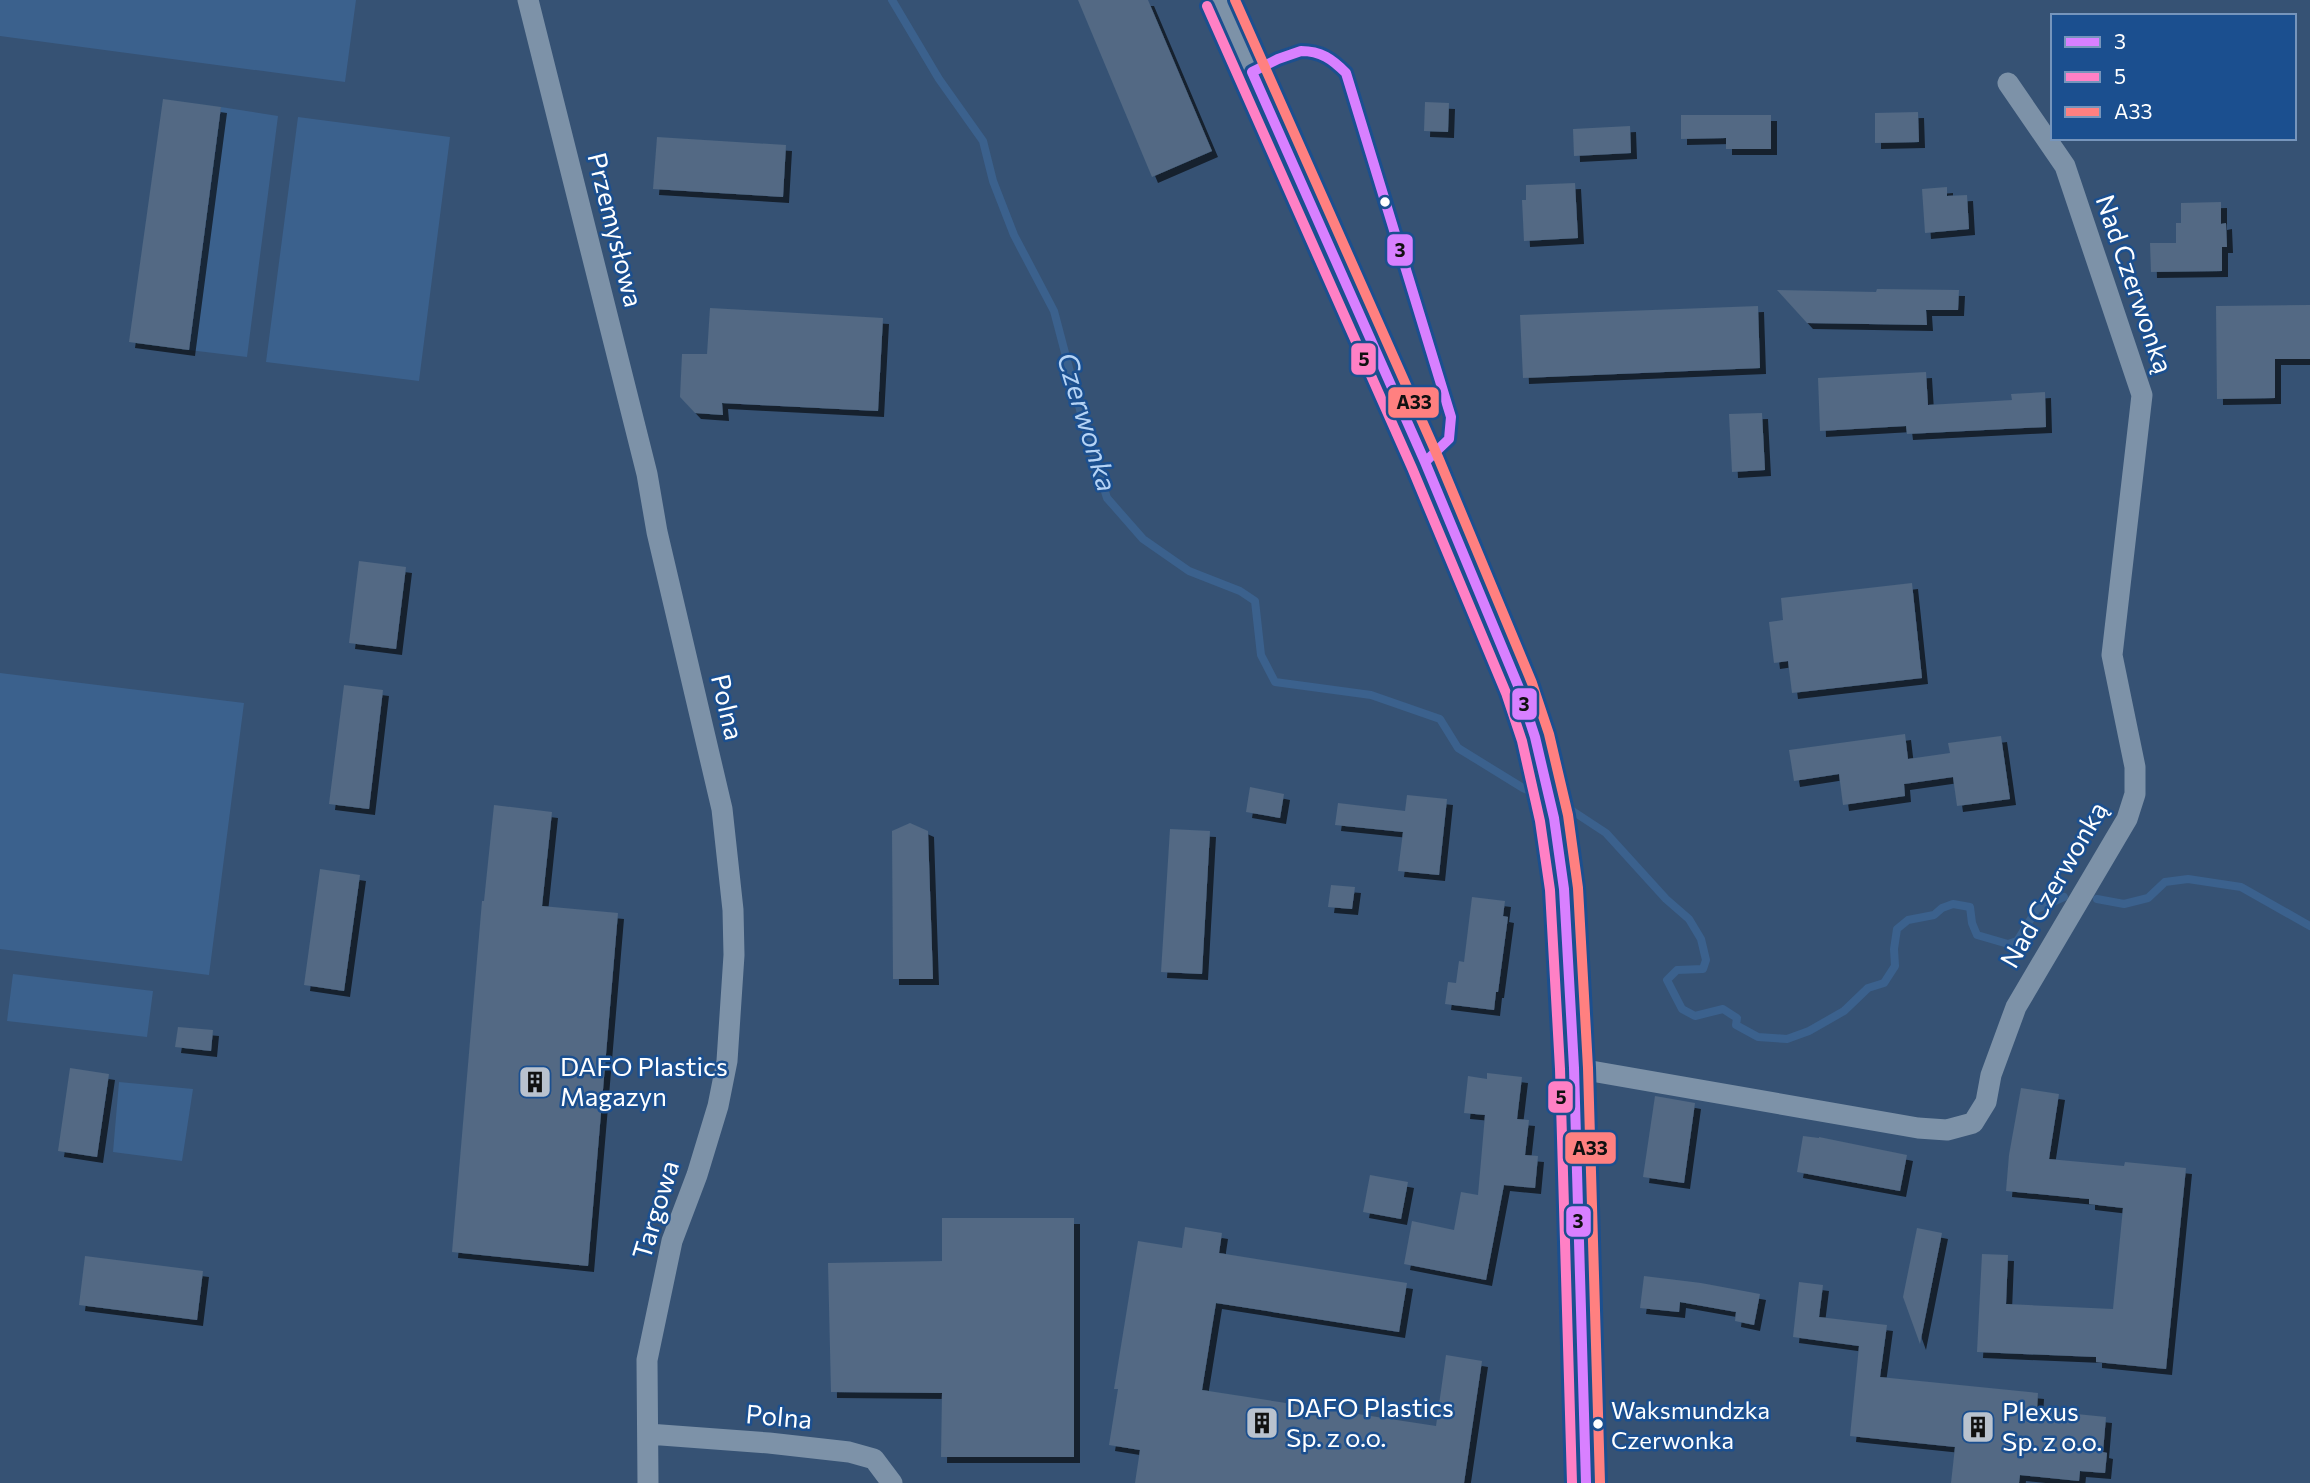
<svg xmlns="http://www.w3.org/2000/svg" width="2310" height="1483" font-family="Commissioner,sans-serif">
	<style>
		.water { fill: #3b618d }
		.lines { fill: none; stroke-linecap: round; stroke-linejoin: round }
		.stream { stroke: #3b618d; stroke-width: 8 }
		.building { fill: #526984; filter: url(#shadow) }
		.minor { stroke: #7d92a8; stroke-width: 21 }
		.bus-1-casing { stroke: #1b4f8f; stroke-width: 16 }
		.bus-2-casing { stroke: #1b4f8f; stroke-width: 16 }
		.bus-3-casing { stroke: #1b4f8f; stroke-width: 16 }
		.bus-1 { stroke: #d880ff; stroke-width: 10 }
		.bus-2 { stroke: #ff80c5; stroke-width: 10 }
		.bus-3 { stroke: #ff8080; stroke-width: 10 }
		.bus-dot { fill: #fff; stroke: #1b4f8f; stroke-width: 2.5 }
		.labels { text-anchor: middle; stroke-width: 5; stroke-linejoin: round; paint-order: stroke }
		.bus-label { font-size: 24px; fill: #fff; stroke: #1b4f8f; text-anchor: start }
		.street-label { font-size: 26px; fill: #fff; stroke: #1b4f8f }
		.poi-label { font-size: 26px; fill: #fff; stroke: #1b4f8f; text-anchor: start }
		.water-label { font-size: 28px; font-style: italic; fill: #b5d3f5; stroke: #1b4f8f }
		.line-badge { stroke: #1b4f8f; stroke-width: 2.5 }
		.pale-badge-label { font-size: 19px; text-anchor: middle; font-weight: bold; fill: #111 }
	</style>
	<defs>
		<filter id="shadow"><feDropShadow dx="6" dy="6" stdDeviation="0" flood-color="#0009"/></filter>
	</defs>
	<rect width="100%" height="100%" fill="#365274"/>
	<path class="water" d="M 0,0 L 356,0 L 345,82 L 0,36 Z
		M 221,107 L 278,116 L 247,357 L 189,350 Z
		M 298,117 L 450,137 L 419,381 L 266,362 Z
		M 0,673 L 244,703 L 209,975 L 0,949 Z
		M 13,974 L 153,991 L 147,1037 L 7,1021 Z
		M 119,1082 L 193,1089 L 182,1161 L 113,1152 Z"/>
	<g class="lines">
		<path class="stream" d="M 892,0 L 939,79 L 983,141 L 993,181 L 1014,235 L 1054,311 L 1083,421 L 1107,498 L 1143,539 L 1189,571 L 1240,591 L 1255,601 L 1261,655 L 1275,682 L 1371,695 L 1440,719 L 1458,748 L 1523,788 L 1571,810 L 1606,833 L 1666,899 L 1689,919 L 1701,939 L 1706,960 L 1703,969 L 1677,970 L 1667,980 L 1682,1009 L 1695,1016 L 1723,1009 L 1737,1018 L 1736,1025 L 1758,1037 L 1787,1039 L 1809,1031 L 1844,1011 L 1868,988 L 1884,983 L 1895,966 L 1894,949 L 1897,929 L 1908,920 L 1934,915 L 1942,908 L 1953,904 L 1970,907 L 1972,923 L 1977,935 L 2008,944 L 2017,941 L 2037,909 L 2064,897
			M 2097,899 L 2124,904 L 2148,898 L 2165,882 L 2188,879 L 2241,887 L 2310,926"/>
	</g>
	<path class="building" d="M 1078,0 L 1148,0 L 1212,151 L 1152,177 Z
		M 163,99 L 221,107 L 189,350 L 129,342 Z
		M 1425,102 L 1449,103 L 1448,132 L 1424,131 Z
		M 1918,112 L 1919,142 L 1875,143 L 1875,113 Z
		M 1681,115 L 1771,115 L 1771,149 L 1726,149 L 1726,138 L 1681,139 Z
		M 1630,126 L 1631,153 L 1574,156 L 1573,129 Z
		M 657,137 L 786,145 L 783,197 L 653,189 Z
		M 1575,183 L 1578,238 L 1524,241 L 1522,200 L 1526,200 L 1526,185 Z
		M 1947,187 L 1947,196 L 1967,195 L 1969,229 L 1925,233 L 1922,189 Z
		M 2221,202 L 2221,224 L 2226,223 L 2227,247 L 2222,247 L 2222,271 L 2151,272 L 2150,243 L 2176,243 L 2176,223 L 2181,223 L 2181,203 Z
		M 1877,289 L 1959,290 L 1958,310 L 1926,310 L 1927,325 L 1807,323 L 1777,290 L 1876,292 Z
		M 2310,305 L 2310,359 L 2275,359 L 2275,398 L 2217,399 L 2216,306 Z
		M 1758,306 L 1760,368 L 1523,378 L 1520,315 Z
		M 710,308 L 883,318 L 878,411 L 722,403 L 723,415 L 695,413 L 680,397 L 682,354 L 707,354 Z
		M 1926,372 L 1928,405 L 2012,400 L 2011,394 L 2045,392 L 2046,427 L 1907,434 L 1906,426 L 1820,431 L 1818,378 Z
		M 1762,413 L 1765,470 L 1732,472 L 1729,414 Z
		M 359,561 L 406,567 L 396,649 L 349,643 Z
		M 1912,583 L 1922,678 L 1792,693 L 1788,661 L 1774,663 L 1769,622 L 1783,620 L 1781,598 Z
		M 344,685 L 383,690 L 369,809 L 329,804 Z
		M 1905,734 L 1908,759 L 1950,753 L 1948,743 L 2001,736 L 2010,799 L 1957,806 L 1953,777 L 1904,784 L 1905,796 L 1843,805 L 1839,774 L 1794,781 L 1789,750 Z
		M 1250,787 L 1284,794 L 1280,818 L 1246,812 Z
		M 1407,795 L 1447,799 L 1439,875 L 1398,871 L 1403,832 L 1335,825 L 1338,803 L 1405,811 Z
		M 494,805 L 552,812 L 542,906 L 618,913 L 588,1266 L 452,1252 L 482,901 L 484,901 Z
		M 910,823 L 928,831 L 933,979 L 893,979 L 892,831 Z
		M 1170,829 L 1210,831 L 1202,974 L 1161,972 Z
		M 320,869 L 360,875 L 344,991 L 304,985 Z
		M 1331,885 L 1355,887 L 1352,909 L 1328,907 Z
		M 1472,897 L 1505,901 L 1503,916 L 1508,917 L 1498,992 L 1496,992 L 1494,1010 L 1445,1004 L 1448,982 L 1456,983 L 1459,961 L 1464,962 Z
		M 178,1027 L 213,1030 L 211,1051 L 175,1047 Z
		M 70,1068 L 109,1074 L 97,1157 L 58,1151 Z
		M 1487,1073 L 1522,1077 L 1517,1119 L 1529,1120 L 1525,1155 L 1538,1156 L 1535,1188 L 1504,1185 L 1486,1280 L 1404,1264 L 1412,1221 L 1454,1230 L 1461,1192 L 1478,1195 L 1485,1115 L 1464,1113 L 1468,1076 L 1487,1079 Z
		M 2021,1088 L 2059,1094 L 2049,1159 L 2124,1166 L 2125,1162 L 2186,1168 L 2166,1369 L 2096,1362 L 2096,1357 L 1977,1352 L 1982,1254 L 2008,1255 L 2006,1304 L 2113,1309 L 2123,1208 L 2089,1204 L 2089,1199 L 2006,1191 L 2009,1155 Z
		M 1655,1096 L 1695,1103 L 1684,1183 L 1643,1177 Z
		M 1803,1136 L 1819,1138 L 1819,1137 L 1907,1155 L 1900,1191 L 1797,1172 Z
		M 1370,1175 L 1408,1182 L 1401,1219 L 1363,1212 Z
		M 942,1218 L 1074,1218 L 1074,1457 L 941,1457 L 942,1393 L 831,1392 L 828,1263 L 942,1261 Z
		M 1185,1227 L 1222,1233 L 1219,1253 L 1407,1283 L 1399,1332 L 1216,1303 L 1202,1390 L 1436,1426 L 1446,1355 L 1482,1361 L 1464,1483 L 1135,1483 L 1140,1450 L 1109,1445 L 1118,1389 L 1114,1389 L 1138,1241 L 1182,1248 Z
		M 1917,1228 L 1942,1233 L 1920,1344 L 1903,1297 Z
		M 85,1256 L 203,1271 L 197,1320 L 79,1305 Z
		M 1644,1276 L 1701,1283 L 1760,1294 L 1754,1325 L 1735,1321 L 1736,1312 L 1680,1302 L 1679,1312 L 1640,1308 Z
		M 1799,1282 L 1823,1285 L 1819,1317 L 1887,1325 L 1880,1377 L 2038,1393 L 2037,1410 L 2106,1417 L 2103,1452 L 2107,1453 L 2105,1473 L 2080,1471 L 2079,1481 L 2020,1475 L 2019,1483 L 1951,1483 L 1955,1447 L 1850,1436 L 1859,1346 L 1793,1337 Z"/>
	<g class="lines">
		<path class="minor" d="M 528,0 L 647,474 L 657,532 L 722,809 L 733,910 L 734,955 L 727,1061 L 718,1106 L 697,1175 L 672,1241 L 647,1360 L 648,1483
			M 1220,0 L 1425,462 L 1519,688 L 1535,737 L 1554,818 L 1564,889 L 1574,1068 L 1586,1483
			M 1574,1068 L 1918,1128 L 1947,1130 L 1973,1123 L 1986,1102 L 1991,1075 L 2016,1007 L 2127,819 L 2135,794 L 2135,767 L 2112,655 L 2142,395 L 2065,166 L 2008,83
			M 648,1434 L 769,1443 L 849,1452 L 874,1459 L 892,1483"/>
		<defs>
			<path id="bus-1" d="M 1301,51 C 1321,51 1332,59 1346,73 L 1451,417 L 1449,439 L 1425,462 L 1252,72 L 1278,59 Z
				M 1425,462 L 1519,688 L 1535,737 L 1554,818 L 1564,889 L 1574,1068 L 1586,1483"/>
			<path id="bus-2" d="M 1207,6 L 1412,468 L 1506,693 L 1522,741 L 1540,821 L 1550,890 L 1560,1069 L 1572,1483"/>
			<path id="bus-3" d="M 1235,0 L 1438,457 L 1532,683 L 1549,734 L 1568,815 L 1578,888 L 1588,1068 L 1600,1483"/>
		</defs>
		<use href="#bus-1" class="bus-1-casing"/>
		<use href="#bus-2" class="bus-2-casing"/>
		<use href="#bus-3" class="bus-3-casing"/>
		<use href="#bus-1" class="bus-1"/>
		<use href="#bus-2" class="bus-2"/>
		<use href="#bus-3" class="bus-3"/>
	</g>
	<defs>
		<symbol id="building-square" viewBox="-11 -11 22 22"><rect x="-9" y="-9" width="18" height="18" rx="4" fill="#b9c2ce" stroke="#1b4f8f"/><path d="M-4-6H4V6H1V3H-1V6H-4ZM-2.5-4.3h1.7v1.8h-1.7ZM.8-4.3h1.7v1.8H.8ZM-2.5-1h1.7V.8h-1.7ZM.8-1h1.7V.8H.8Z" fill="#111"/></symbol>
	</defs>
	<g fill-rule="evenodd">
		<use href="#building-square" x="516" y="1063" width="38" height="38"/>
		<use href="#building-square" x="1243" y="1404" width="38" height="38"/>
		<use href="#building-square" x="1959" y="1408" width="38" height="38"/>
	</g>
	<g class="bus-dot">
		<circle cx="1385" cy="202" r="6"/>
		<circle cx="1598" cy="1424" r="6"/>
	</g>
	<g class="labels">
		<g class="bus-label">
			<text x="1611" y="1419">Waksmundzka<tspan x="1611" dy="30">Czerwonka</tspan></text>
		</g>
		<g class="street-label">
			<text transform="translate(615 230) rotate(76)" y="9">Przemysłowa</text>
			<text transform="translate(2134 284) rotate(71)" y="9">Nad Czerwonką</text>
			<text transform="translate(727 707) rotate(77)" y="9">Polna</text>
			<text transform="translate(2054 885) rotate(-60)" y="9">Nad Czerwonką</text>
			<text transform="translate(656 1210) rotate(-73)" y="9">Targowa</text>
			<text transform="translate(779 1417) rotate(5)" y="9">Polna</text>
		</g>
		<g class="poi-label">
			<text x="560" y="1076">DAFO Plastics<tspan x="560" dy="30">Magazyn</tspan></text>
			<text x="1286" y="1417">DAFO Plastics<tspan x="1286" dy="30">Sp. z o.o.</tspan></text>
			<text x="2002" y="1421">Plexus<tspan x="2002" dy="30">Sp. z o.o.</tspan></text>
		</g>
		<g class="water-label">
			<text transform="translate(1087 422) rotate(73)" y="10">Czerwonka</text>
		</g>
	</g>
	<g class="line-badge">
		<rect x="1386" y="233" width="28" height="34" rx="7" fill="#d880ff"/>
		<rect x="1350" y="342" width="27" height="34" rx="7" fill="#ff80c5"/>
		<rect x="1387" y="386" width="53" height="33" rx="7" fill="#ff8080"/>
		<rect x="1511" y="687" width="27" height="34" rx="7" fill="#d880ff"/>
		<rect x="1547" y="1080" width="27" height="34" rx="7" fill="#ff80c5"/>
		<rect x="1564" y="1131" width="53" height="34" rx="7" fill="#ff8080"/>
		<rect x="1565" y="1205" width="27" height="33" rx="7" fill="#d880ff"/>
	</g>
	<g class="pale-badge-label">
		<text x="1400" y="257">3</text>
		<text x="1364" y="366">5</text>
		<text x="1414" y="409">A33</text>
		<text x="1524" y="711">3</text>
		<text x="1561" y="1104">5</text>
		<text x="1590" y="1155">A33</text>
		<text x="1578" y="1228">3</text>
	</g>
	<rect x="2051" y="14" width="245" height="126" fill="#1b4f8f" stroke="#7695bc" stroke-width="2"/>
	<rect x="2065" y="37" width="35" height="10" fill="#d880ff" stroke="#7695bc" stroke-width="2"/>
	<text x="2114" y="49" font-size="21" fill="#ffffff">3</text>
	<rect x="2065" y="72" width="35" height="10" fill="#ff80c5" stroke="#7695bc" stroke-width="2"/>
	<text x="2114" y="84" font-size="21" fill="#ffffff">5</text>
	<rect x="2065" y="107" width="35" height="10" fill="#ff8080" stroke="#7695bc" stroke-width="2"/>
	<text x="2114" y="119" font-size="21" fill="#ffffff">A33</text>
</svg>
